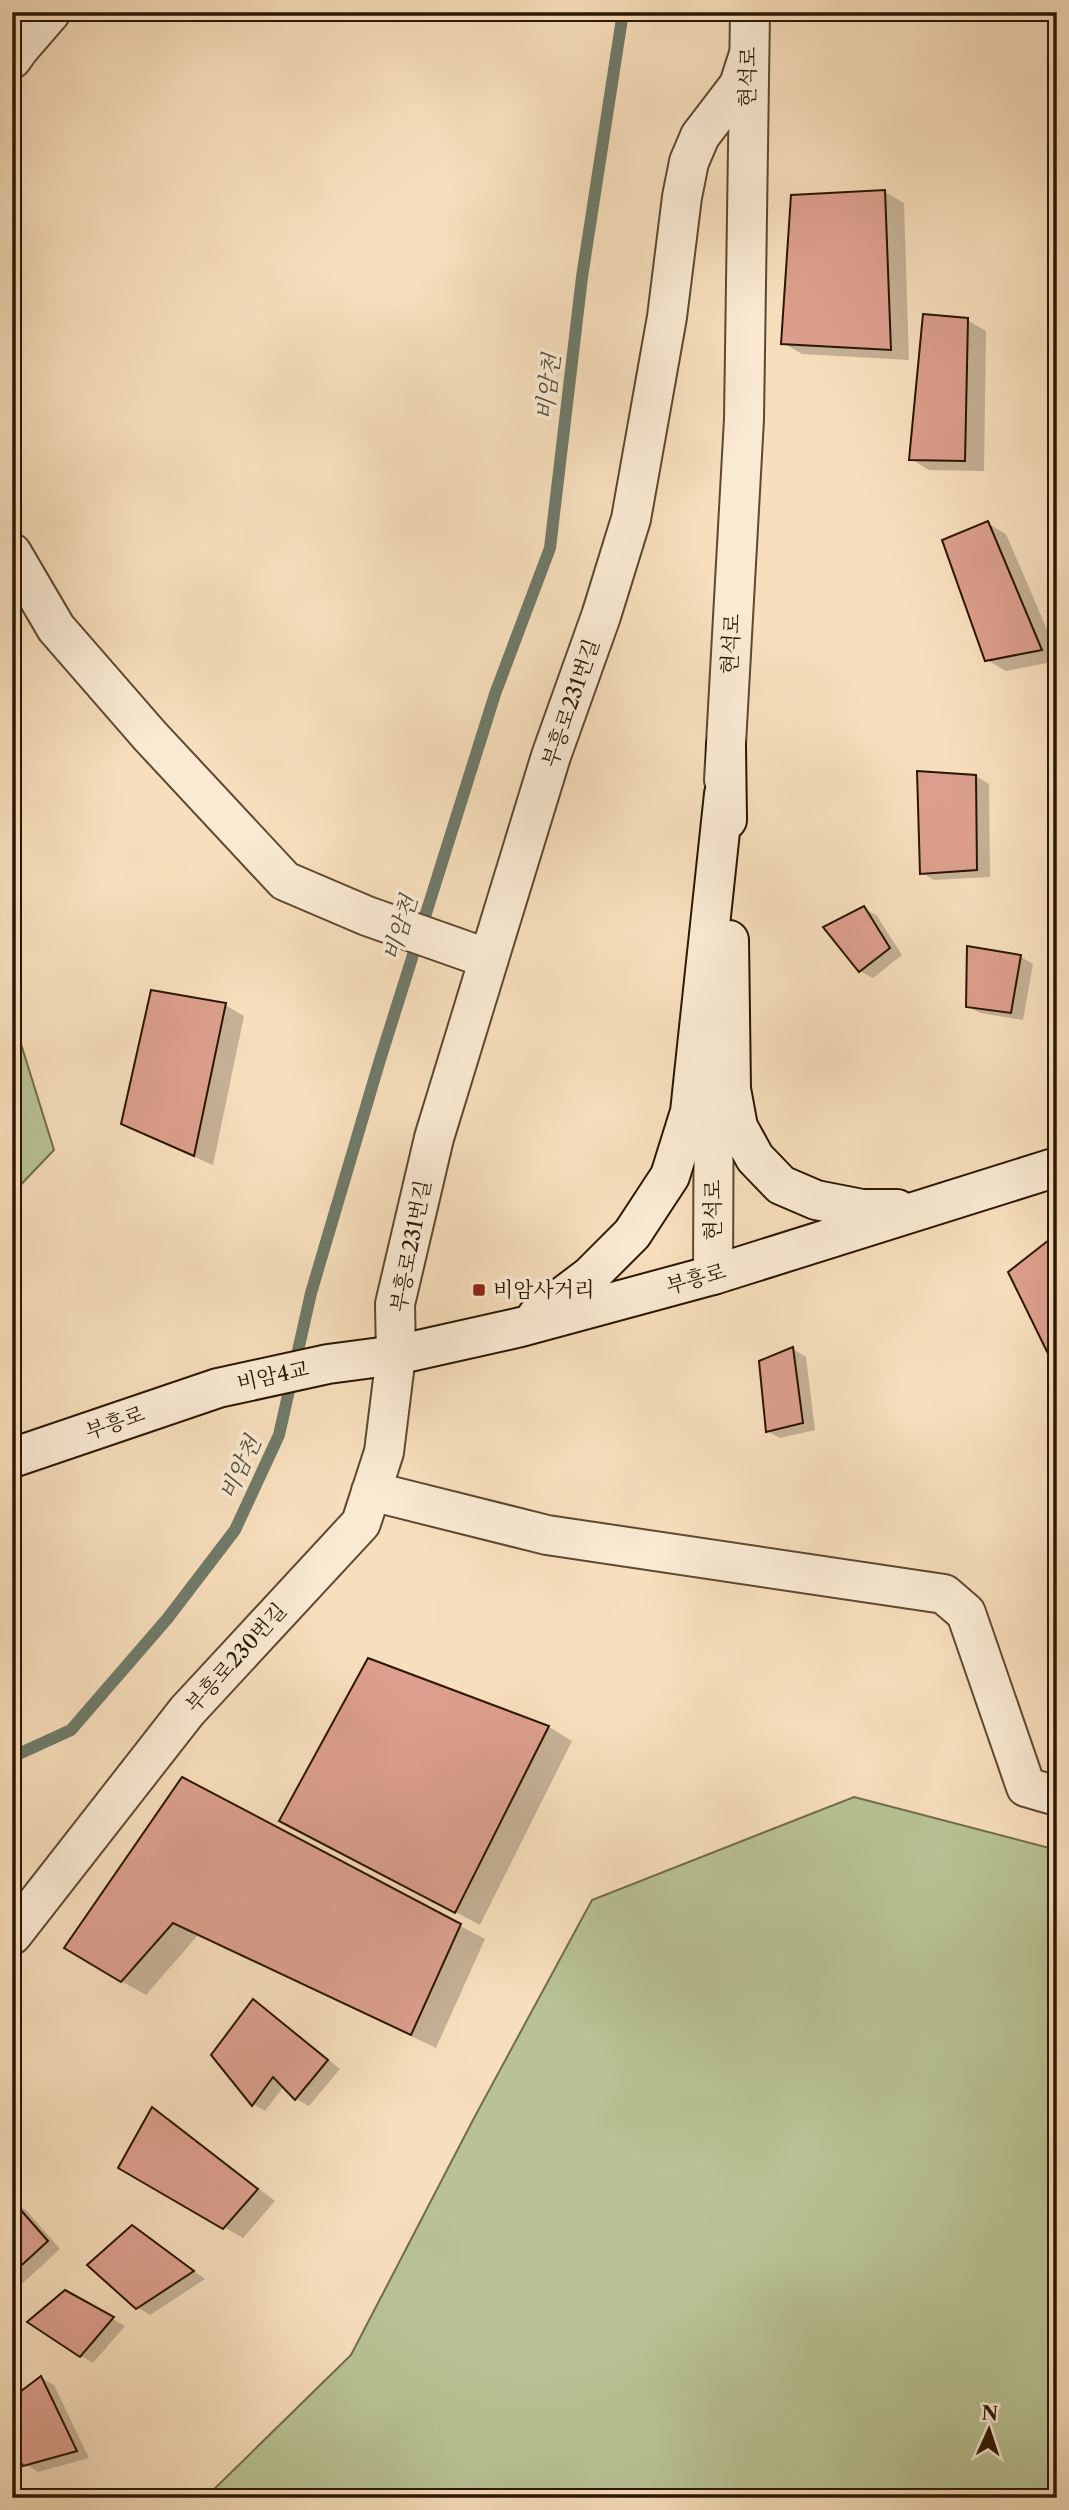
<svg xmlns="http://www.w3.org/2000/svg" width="1069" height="2510" font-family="'Libre Caslon Text','Noto Serif KR',serif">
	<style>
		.green { fill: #b8c294; stroke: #726c4a; stroke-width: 2 }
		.shadow { fill: #0003 }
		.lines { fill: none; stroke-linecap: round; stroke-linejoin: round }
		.stream { stroke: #6f7a69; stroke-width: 12 }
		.building { fill: #dc9f8d; stroke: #2b1601; stroke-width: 2 }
		.minor-casing { stroke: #5e4830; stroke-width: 42 }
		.tertiary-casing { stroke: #5e4830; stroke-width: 42 }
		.secondary-casing { stroke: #2b1601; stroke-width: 42 }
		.minor { stroke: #faead3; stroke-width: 38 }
		.tertiary { stroke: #faead3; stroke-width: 38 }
		.secondary { stroke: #faead3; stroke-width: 38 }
		.poi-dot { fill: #8f2418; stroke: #faead3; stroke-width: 2.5 }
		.labels { text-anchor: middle; stroke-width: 7; stroke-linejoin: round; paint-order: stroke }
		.street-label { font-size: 21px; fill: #2b1601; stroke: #faead3 }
		.poi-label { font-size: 21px; fill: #2b1601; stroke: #faead3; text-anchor: start }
		.water-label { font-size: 23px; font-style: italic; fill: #53503e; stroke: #faead3 }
	</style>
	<rect width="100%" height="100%" fill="#f7debc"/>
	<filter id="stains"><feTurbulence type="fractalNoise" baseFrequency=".00286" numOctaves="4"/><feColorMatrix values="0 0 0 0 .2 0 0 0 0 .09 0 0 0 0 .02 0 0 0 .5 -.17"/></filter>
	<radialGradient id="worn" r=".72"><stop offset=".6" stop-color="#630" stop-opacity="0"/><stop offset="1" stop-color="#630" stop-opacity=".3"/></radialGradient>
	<path class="green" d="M 12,1015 L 54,1150 L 12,1194 Z
		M 854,1797 L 1057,1850 L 1057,2498 L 205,2498 L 351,2355 L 474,2118 L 592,1900 Z"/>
	<path class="shadow" d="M 885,192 L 904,203 L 909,360 L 802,354 L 783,343 Z
		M 967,320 L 986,331 L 984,471 L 929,470 L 911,459 Z
		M 987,523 L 1006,534 L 1057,653 L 1057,661 L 1006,671 L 987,660 Z
		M 976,776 L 989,784 L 990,877 L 934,880 L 922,873 Z
		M 864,908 L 877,916 L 902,955 L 873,978 L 860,971 Z
		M 1021,957 L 1033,964 L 1023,1020 L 980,1013 L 967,1006 Z
		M 225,1005 L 244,1016 L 213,1165 L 142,1134 L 123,1123 Z
		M 793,1349 L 806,1357 L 815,1430 L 780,1438 L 767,1431 Z
		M 369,1660 L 549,1727 L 572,1741 L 480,1925 L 306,1834 Z
		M 182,1780 L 485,1939 L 436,2048 L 198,1935 L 146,1995 L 121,1981 Z
		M 254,2002 L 266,2009 L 340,2069 L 309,2106 L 296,2099 L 284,2086 L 265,2111 L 253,2104 Z
		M 153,2110 L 171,2120 L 275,2201 L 243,2238 L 120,2167 Z
		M 13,2202 L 26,2210 L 60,2249 L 23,2283 L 12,2276 Z
		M 145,2235 L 205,2279 L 150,2315 L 137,2307 Z
		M 65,2293 L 125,2326 L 93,2363 L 81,2356 Z
		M 41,2378 L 54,2385 L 89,2458 L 38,2472 L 25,2464 Z"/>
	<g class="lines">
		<path class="stream" d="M 12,1757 L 71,1730 L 167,1619 L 235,1530 L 279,1435 L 311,1293 L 379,1063 L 495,694 L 550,548 L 582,277 L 623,12"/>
	</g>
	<path class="building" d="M 885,190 L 891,350 L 781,344 L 791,195 Z
		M 923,314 L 968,318 L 965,461 L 909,460 Z
		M 988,521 L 1042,650 L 985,661 L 942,540 Z
		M 917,771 L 976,775 L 977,870 L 920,874 Z
		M 864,906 L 890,948 L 859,972 L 823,927 Z
		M 967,946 L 1021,955 L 1011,1013 L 966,1007 Z
		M 151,990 L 226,1003 L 194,1156 L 121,1124 Z
		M 1054,1236 L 1057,1243 L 1057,1372 L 1008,1272 Z
		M 793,1347 L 803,1423 L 766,1432 L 759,1361 Z
		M 368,1658 L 549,1726 L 455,1913 L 279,1821 Z
		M 182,1777 L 461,1924 L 411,2035 L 173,1923 L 121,1982 L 64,1948 Z
		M 253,1999 L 328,2060 L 295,2100 L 273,2077 L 252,2106 L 211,2055 Z
		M 152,2107 L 258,2189 L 223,2229 L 118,2168 Z
		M 12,2200 L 48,2241 L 12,2274 Z
		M 132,2225 L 194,2271 L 136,2309 L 87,2265 Z
		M 65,2290 L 114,2317 L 80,2357 L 27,2322 Z
		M 41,2376 L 77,2451 L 23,2466 L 12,2446 L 12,2398 Z"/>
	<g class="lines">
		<defs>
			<path id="minor" d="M 12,59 L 19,49 L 51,12
				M 12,553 L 56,628 L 150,736 L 285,881 L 367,916 L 489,959
				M 371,1491 L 547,1535 L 944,1594 L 966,1613 L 1026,1787 L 1057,1796
				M 12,1935 L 187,1711 L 361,1523 L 384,1452 L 396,1355 L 395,1304 L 434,1138 L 551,756 L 601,616 L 631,519 L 667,317 L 682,197 L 689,162 L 700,136 L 739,85 L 748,57"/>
			<path id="tertiary" d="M 724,780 L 744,419 L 750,12
				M 713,1275 L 714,1046"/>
			<path id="secondary" d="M 726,746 L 727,820
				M 729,940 L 731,1089 L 738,1127 L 755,1158 L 781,1185 L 816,1200 L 862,1209 L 897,1209
				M 537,1316 L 590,1276 L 632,1234 L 670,1176 L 690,1112 L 724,794
				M 12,1458 L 218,1388 L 328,1364 L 396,1355 L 521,1327 L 713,1275 L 1057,1167"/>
		</defs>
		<use href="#minor" class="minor-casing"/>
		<use href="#tertiary" class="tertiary-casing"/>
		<use href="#secondary" class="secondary-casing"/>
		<use href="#minor" class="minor"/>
		<use href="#tertiary" class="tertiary"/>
		<use href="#secondary" class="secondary"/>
	</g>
	<rect class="poi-dot" x="472" y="1283" width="14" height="14" rx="3.5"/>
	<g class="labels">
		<g class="street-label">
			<text transform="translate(748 77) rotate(-89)" y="7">현석로</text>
			<text transform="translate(731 644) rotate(-87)" y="7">현석로</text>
			<text transform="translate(571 703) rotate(-71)" y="7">부흥로231번길</text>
			<text transform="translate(713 1210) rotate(-90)" y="7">현석로</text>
			<text transform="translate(411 1246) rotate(-79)" y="7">부흥로231번길</text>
			<text transform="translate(696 1279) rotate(-16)" y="7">부흥로</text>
			<text transform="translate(273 1376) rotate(-12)" y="7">비암4교</text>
			<text transform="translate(115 1423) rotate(-19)" y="7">부흥로</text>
			<text transform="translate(236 1658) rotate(-48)" y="7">부흥로230번길</text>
		</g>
		<g class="poi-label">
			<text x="493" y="1297">비암사거리</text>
		</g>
		<g class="water-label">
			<text transform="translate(548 387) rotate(-83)" y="8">비암천</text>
			<text transform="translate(400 928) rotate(-73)" y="8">비암천</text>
			<text transform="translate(240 1468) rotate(-65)" y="8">비암천</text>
		</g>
	</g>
	<rect width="1069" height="2510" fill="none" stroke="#f7debc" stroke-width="42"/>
	<rect x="14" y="14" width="1041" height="2482" fill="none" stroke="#2b1601" stroke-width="3.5"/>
	<rect x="21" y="21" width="1027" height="2468" fill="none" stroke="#2b1601" stroke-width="2"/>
	<g transform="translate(989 2430) rotate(3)" stroke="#faead3" stroke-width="5" paint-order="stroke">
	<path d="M0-5L12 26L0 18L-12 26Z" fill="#2b1601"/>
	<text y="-10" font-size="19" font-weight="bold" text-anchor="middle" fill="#2b1601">N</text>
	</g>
	<rect width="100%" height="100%" filter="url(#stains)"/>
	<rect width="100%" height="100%" fill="url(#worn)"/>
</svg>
